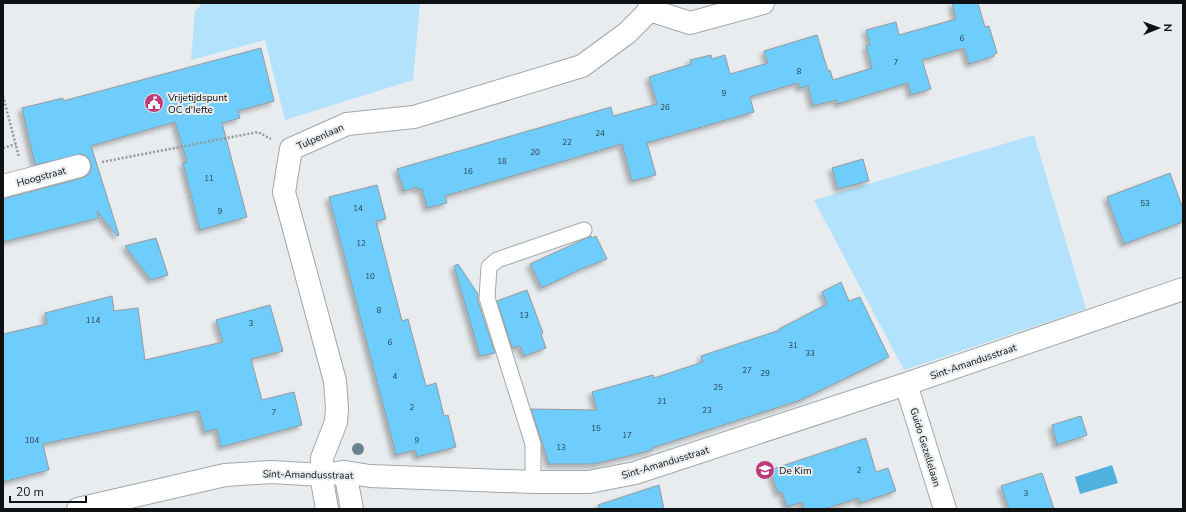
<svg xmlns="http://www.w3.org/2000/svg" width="1186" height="512" font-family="'Nunito Sans',sans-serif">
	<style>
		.green { fill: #b2e2fc }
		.water { fill: #50b1de }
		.building { fill: #6ecdfc; stroke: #979a9c; filter: url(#shadow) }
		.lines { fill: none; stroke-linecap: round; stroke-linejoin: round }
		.lane-casing { stroke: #a4a7a9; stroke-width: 17 }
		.street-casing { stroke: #a4a7a9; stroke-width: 24 }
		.path { stroke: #96999b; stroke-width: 2.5; stroke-dasharray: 2 2; stroke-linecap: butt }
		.lane { stroke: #fff; stroke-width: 15 }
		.street { stroke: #fff; stroke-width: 22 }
		.tree { fill: #6a858f }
		.labels { text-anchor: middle; stroke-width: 4; stroke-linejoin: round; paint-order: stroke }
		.number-label { font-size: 8px; fill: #273f4c }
		.poi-label { font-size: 10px; fill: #0f1011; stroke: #e8ecee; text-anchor: start }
		.street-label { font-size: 10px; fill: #0f1011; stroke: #e8ecee }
	</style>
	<defs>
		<filter id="shadow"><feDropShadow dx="-3.5" dy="3.5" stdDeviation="2" flood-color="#0004"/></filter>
	</defs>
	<rect width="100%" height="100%" fill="#e8ecee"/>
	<path class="green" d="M 203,3 L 420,3 L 413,80 L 285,120 L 265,40 L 191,60 L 195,11 Z
		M 1034,135 L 1086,309 L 904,370 L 814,200 Z"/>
	<path class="water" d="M 1112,465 L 1118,483 L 1080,494 L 1075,477 Z"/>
	<path class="building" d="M 952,3 L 978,3 L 985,27 L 989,26 L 997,53 L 994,54 L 994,56 L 969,64 L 964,48 L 922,60 L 931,89 L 911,95 L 908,83 L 838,104 L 836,100 L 813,106 L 808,86 L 800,88 L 798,83 L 750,97 L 754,112 L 647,143 L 656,175 L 632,181 L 622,144 L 445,196 L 447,203 L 427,208 L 422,189 L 417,190 L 417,187 L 404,191 L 397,169 L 611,107 L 613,116 L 657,104 L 649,77 L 691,64 L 690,60 L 711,55 L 712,59 L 725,55 L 730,74 L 768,63 L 764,51 L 817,35 L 828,71 L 830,70 L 833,80 L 872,68 L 866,46 L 870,45 L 866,30 L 896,22 L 899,35 L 956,19 Z
		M 261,48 L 274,101 L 238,111 L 240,118 L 222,123 L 247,217 L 200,230 L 183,163 L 187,162 L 175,122 L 91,146 L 119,235 L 117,236 L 97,211 L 99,218 L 3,242 L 3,199 L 82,178 L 88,175 L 91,169 L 91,163 L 88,158 L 82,154 L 35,165 L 22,108 L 63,98 L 63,101 Z
		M 863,159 L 869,181 L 838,189 L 832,168 Z
		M 1170,173 L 1183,209 L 1183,222 L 1124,244 L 1107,197 Z
		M 377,185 L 386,219 L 376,221 L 402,321 L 408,319 L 426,386 L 436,383 L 444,416 L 448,415 L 456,447 L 417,457 L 415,450 L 396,455 L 329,197 Z
		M 591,236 L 592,238 L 596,236 L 607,259 L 581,269 L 542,288 L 530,264 Z
		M 156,238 L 168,275 L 151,280 L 125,246 Z
		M 458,264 L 478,294 L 478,301 L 495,353 L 480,356 L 454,266 Z
		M 841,282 L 849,301 L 860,297 L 889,357 L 801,400 L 652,448 L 653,450 L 595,464 L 549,464 L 531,409 L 597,410 L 592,392 L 653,375 L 654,378 L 703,362 L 701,356 L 780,330 L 779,329 L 827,304 L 822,292 Z
		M 527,290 L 543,333 L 541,334 L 546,348 L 524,356 L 520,346 L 512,348 L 497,301 Z
		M 112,296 L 114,311 L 138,308 L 145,360 L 223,342 L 216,320 L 270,305 L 283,351 L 251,359 L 262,400 L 294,392 L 302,425 L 221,447 L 217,429 L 205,432 L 199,411 L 43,444 L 49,470 L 3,482 L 3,334 L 47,324 L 45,313 Z
		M 1081,416 L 1087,435 L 1057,445 L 1052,425 Z
		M 866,438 L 876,472 L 888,468 L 896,491 L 860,503 L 859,498 L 824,509 L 804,509 L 802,502 L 787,507 L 782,492 L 778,493 L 770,470 Z
		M 1042,473 L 1054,509 L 1009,509 L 1001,486 Z
		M 659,485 L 664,509 L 599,509 L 598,505 Z"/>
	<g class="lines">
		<defs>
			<path id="lane" d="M 533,482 L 533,444 L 487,298 L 489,267 L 497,260 L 584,230"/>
			<path id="street" d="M 650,10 L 690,23 L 763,3
				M 3,186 L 79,166
				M 906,384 L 945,509
				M 345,472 L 352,509
				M 78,509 L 225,475 L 271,472 L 321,475 L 345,472 L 370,476 L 533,482 L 589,482 L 635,473 L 906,384 L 1183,289
				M 327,509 L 321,475 L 322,458 L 336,422 L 337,408 L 335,381 L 284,192 L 291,149 L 347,124 L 414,117 L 582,66 L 627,33 L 650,10 L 649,3"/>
		</defs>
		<use href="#lane" class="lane-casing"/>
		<use href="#street" class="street-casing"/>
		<path class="path" d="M 3,96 L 19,157
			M 3,148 L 16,144
			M 102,162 L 258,132 L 271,139"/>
		<use href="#lane" class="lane"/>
		<use href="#street" class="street"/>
	</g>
	<circle class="tree" cx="358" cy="449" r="6"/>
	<defs>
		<symbol id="civic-disc" viewBox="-11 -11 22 22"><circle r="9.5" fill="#be387a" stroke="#e8ecee"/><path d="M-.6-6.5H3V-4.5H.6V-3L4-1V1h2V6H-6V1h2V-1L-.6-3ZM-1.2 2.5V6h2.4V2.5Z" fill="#fff"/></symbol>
		<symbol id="school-disc" viewBox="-11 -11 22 22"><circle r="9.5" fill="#be387a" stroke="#e8ecee"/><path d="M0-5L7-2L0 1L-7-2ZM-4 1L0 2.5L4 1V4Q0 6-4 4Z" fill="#fff"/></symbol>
	</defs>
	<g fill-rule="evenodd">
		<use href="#civic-disc" x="143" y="92" width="22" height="22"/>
		<use href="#school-disc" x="754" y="459" width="22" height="22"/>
	</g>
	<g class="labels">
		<g class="number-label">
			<text x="962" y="41">6</text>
			<text x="896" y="65">7</text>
			<text x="799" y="74">8</text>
			<text x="724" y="96">9</text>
			<text x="665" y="110">26</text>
			<text x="600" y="136">24</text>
			<text x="567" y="145">22</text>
			<text x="535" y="155">20</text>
			<text x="502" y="164">18</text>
			<text x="468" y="174">16</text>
			<text x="209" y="181">11</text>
			<text x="1145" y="206">53</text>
			<text x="358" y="211">14</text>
			<text x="220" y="214">9</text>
			<text x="361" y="246">12</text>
			<text x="370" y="279">10</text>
			<text x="379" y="313">8</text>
			<text x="524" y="318">13</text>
			<text x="93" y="323">114</text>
			<text x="251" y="326">3</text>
			<text x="390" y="345">6</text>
			<text x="793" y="348">31</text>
			<text x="810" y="356">33</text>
			<text x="747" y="373">27</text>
			<text x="765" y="376">29</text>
			<text x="395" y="379">4</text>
			<text x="718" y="390">25</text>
			<text x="662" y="404">21</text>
			<text x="412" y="410">2</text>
			<text x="707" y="413">23</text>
			<text x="274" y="415">7</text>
			<text x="596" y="431">15</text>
			<text x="627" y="438">17</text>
			<text x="32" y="443">104</text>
			<text x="417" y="443">9</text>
			<text x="561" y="450">13</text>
			<text x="859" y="473">2</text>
			<text x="1026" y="496">3</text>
		</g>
		<g class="poi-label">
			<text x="168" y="101">Vrijetijdspunt<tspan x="168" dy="12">OC d'Iefte</tspan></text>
			<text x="779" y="474">De Kim</text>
		</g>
		<g class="street-label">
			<text transform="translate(320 136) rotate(-24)" y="4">Tulpenlaan</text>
			<text transform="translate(41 176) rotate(-15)" y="4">Hoogstraat</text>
			<text transform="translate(973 361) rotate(-19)" y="4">Sint-Amandusstraat</text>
			<text transform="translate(926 447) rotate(73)" y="4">Guido Gezellelaan</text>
			<text transform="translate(665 462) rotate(-17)" y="4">Sint-Amandusstraat</text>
			<text transform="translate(308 474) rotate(1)" y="4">Sint-Amandusstraat</text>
		</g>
	</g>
	<rect width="1186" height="512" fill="none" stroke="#0f1011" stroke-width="8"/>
	<g transform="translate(1158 28) rotate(89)" stroke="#e8ecee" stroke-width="3" paint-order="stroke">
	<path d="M0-3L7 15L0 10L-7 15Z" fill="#0f1011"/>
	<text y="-6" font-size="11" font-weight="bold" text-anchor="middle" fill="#0f1011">N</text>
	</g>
	<path d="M10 496v6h76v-6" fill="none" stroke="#0f1011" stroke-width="2"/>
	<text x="16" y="496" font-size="12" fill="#0f1011" stroke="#e8ecee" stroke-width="3" paint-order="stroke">20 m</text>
</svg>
